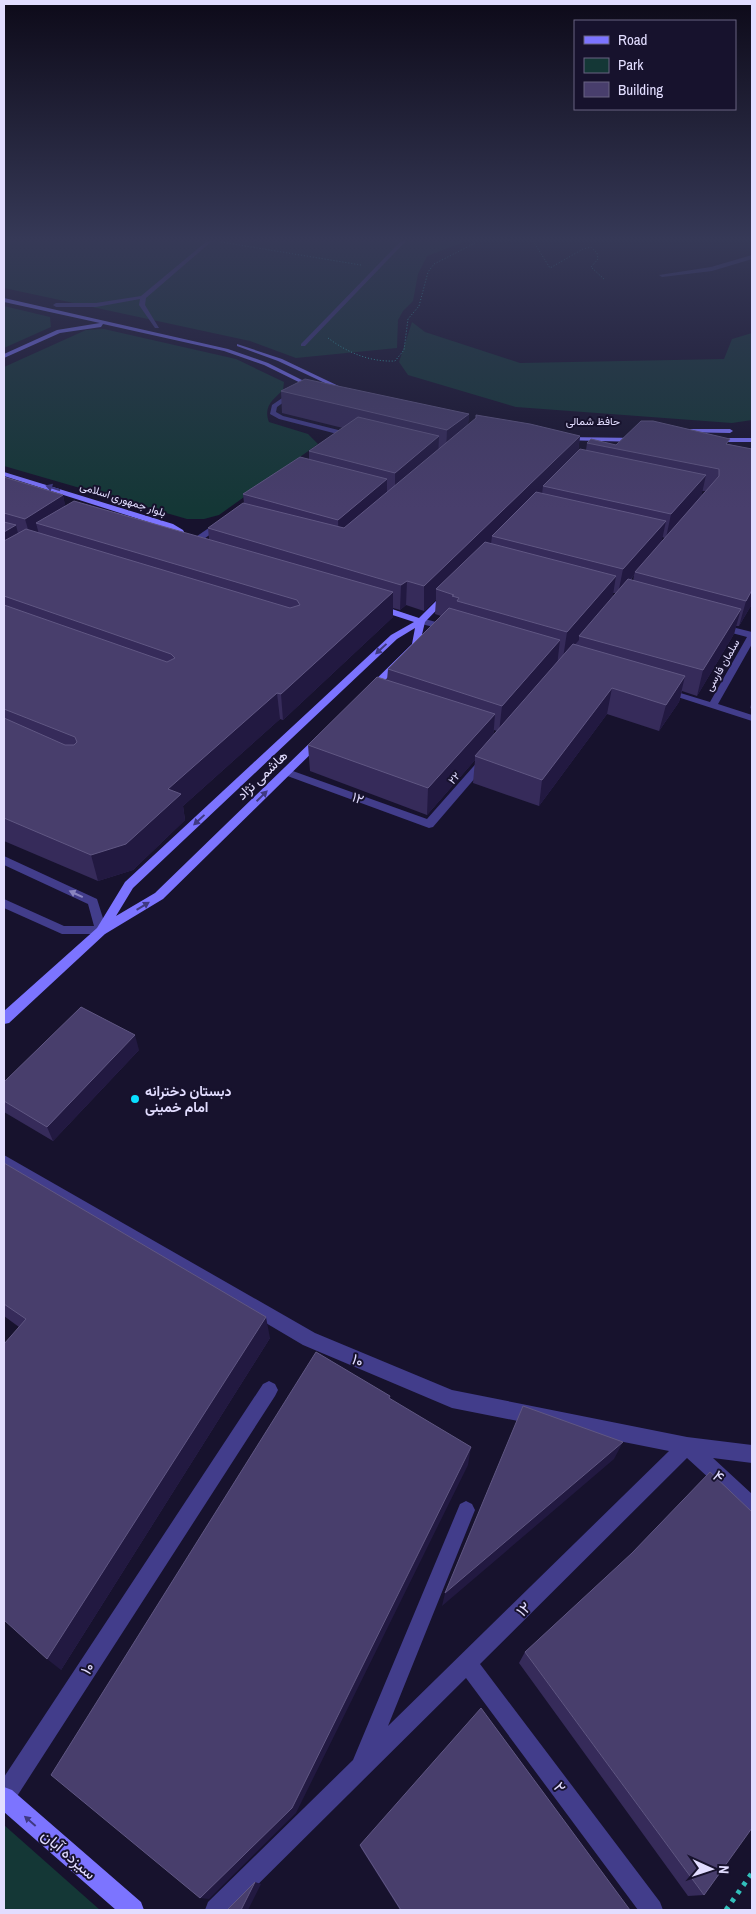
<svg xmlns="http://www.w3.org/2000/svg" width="756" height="1914" font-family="'Archivo Narrow',Vazirmatn,sans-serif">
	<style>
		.green { fill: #143736 }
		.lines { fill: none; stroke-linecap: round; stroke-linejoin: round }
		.path-far1 { stroke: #31bfbb; stroke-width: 1; stroke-dasharray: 1 2; stroke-linecap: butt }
		.path { stroke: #31bfbb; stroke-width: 5; stroke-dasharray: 4 6; stroke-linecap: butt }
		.minor { fill: #423d8b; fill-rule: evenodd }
		.tertiary { fill: #423d8b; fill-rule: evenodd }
		.secondary { fill: #7c74ff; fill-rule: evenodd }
		.wall { fill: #362b5a; fill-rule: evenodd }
		.shaded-wall { fill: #221941 }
		.building { fill: #483e6c; stroke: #605783 }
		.oneway { fill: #3f3981 }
		.oneway2 { fill: #8a85bf }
		.poi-dot { fill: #09dfff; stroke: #17122d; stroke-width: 2 }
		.labels { text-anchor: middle; stroke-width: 4; stroke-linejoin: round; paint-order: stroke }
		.far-street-label { font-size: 11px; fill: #e2ddff; stroke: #17122d }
		.street-label { font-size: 14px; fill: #e2ddff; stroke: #17122d }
		.poi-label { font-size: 14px; font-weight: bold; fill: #e2ddff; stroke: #17122d; text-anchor: start }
		.near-street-label { font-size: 16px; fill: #e2ddff; stroke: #17122d }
	</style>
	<rect width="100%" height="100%" fill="#17122d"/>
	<path class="green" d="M 4,241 L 467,241 L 427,256 L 418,274 L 413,301 L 403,311 L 398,320 L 397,348 L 296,358 L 250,341 L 4,288 Z
		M 4,306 L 50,317 L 51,327 L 4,348 Z
		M 412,322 L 425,332 L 520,363 L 724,359 L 732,339 L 752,333 L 752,420 L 732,423 L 516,407 L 408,375 L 399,362 Z
		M 104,329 L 236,359 L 284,382 L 283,390 C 273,400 263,406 269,422 L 308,434 L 318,444 L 219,515 L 204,519 L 187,519 L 4,466 L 4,367 L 86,330 Z
		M 4,1825 L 100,1910 L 4,1910 Z"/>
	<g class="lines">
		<path class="path-far1" d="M 533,241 L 550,268 L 583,249 L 591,247 L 597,253 L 598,259 L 591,267 L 605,280
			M 221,242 L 361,265
			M 328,338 C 348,353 370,362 395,361 L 404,350 L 408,319 L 419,306 L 428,272 L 434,264 L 479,241"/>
		<path class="path" d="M 726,1910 L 752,1873"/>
		<path class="minor" d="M 752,255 L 752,259 L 712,271 L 662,277 L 659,275 L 711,267 Z
			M 288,394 L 299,396 L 291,397 L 277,407 L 276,412 L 283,416 L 354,434 L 349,437 L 279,419 L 270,414 L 272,405 Z
			M 219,521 L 226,523 L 190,549 L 184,549 L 184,545 Z
			M 421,618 L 451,626 L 453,628 L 448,631 L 418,623 L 418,619 Z
			M 720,624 L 752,632 L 752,644 L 718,704 L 752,715 L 752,721 L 659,691 L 664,688 L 710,702 L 747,637 L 717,629 L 717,625 Z
			M 484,758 L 489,761 L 488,763 L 433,827 L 429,828 L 282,774 L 281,772 L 282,770 L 290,770 L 427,819 L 480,759 Z
			M 4,1155 L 315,1333 L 452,1390 L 687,1437 L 752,1445 L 752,1463 L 713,1458 L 752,1494 L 752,1515 L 746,1512 L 687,1458 L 480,1664 L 660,1902 L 663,1910 L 638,1910 L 466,1678 L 232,1910 L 205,1910 L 208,1902 L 353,1760 L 460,1504 L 466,1501 L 472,1504 L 475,1510 L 388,1726 L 669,1451 L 452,1408 L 303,1345 L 4,1168 Z
			M 269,1381 L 275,1384 L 278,1390 L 275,1396 L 12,1804 L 4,1807 L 4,1777 L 263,1384 Z"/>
		<path class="tertiary" d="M 207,241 L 212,241 L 146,298 L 145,305 L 159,328 L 155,328 L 139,305 L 140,299 L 96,307 L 56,307 L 53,305 L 56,303 L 96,303 L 141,296 Z
			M 401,241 L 406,241 L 305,346 L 301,346 L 301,344 Z
			M 4,856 L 97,899 L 107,931 L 105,934 L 62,934 L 4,908 L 4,899 L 64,926 L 94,926 L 88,904 L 4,865 Z"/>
		<path class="secondary" d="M 4,298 L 228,349 L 268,363 L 318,388 L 313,389 L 264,365 L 224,351 L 103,324 L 101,327 L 60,333 L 4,358 L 4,354 L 57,330 L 100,323 L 4,302 Z
			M 237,344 L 282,359 L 347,390 L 342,391 L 278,361 L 237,346 Z
			M 680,429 L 730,429 L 733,431 L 730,433 L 678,432 L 677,431 Z
			M 564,437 L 639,438 L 643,440 L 639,442 L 562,440 L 560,439 Z
			M 752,438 L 752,442 L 714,442 L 710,440 L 714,438 Z
			M 4,472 L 173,524 L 183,530 L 190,543 L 183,545 L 177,534 L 167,528 L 4,476 Z
			M 444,593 L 451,595 L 425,622 L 419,647 L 374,691 L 368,691 L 368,687 L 412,644 L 415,628 L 397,639 L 133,888 L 116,916 L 155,893 L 317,736 L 325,736 L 325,740 L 163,899 L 105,934 L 9,1023 L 4,1024 L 4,1011 L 97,928 L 125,882 L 391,635 L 414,622 L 374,609 L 374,605 L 380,605 L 419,618 Z
			M 4,1787 L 12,1790 L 141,1902 L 144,1910 L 116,1910 L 4,1812 Z"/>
	</g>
	<path class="wall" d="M 281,391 L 469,414 L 468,424 L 580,436 L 578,452 L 586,450 L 587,443 L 616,445 L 728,444 L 752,449 L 752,604 L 739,626 L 736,626 L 734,634 L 697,696 L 682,691 L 679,702 L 659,731 L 607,714 L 539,806 L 473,783 L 475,760 L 427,815 L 310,771 L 308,745 L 387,680 L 388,669 L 441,616 L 435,614 L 436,599 L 424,611 L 406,605 L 400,610 L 393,608 L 393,617 L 283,720 L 280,719 L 183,806 L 185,820 L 133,870 L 98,881 L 4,841 L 4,477 L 63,495 L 65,506 L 209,539 L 208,528 L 244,503 L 243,494 L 309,460 L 309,451 L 343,428 L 282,413 ZM 702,491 L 706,491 L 701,497 ZM 662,537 L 665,538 L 661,542 ZM 634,575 L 633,581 L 631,580 ZM 613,593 L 616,593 L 612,598 ZM 494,730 L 497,731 L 493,735 Z
		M 752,701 L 752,709 L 750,708 Z
		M 139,1050 L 53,1141 L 4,1112 L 4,1082 Z
		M 4,1163 L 270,1338 L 61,1670 L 19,1327 L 4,1316 Z
		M 525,1652 L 704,1895 L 688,1896 L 519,1663 Z
		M 360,1845 L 630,1910 L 400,1910 L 361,1848 Z"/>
	<path class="shaded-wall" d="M 469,414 L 467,436 L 446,453 L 447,430 Z
		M 439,436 L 438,459 L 395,496 L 395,473 Z
		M 580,436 L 577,459 L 543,486 L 542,494 L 492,536 L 491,544 L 436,589 L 436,599 L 424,611 L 424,586 Z
		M 706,475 L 701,498 L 666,538 L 671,514 Z
		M 387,479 L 387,503 L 339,544 L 338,520 Z
		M 63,495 L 68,519 L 36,523 L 40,538 L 32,543 L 25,519 Z
		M 666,521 L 661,545 L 635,572 L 634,575 L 618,594 L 623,569 Z
		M 16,525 L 22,550 L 4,561 L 4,532 Z
		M 616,576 L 612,601 L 579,636 L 579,640 L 563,658 L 567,632 Z
		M 407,581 L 406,605 L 400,610 L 401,585 Z
		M 752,590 L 752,604 L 739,626 L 746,601 Z
		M 393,592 L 393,617 L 283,720 L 281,694 Z
		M 741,609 L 734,634 L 697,696 L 703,670 Z
		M 560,640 L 557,666 L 499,732 L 502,706 Z
		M 685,676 L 679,702 L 659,731 L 666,705 Z
		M 612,688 L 607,714 L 539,806 L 542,780 Z
		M 277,693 L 280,719 L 183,806 L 185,820 L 133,870 L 98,881 L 91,855 Z
		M 495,714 L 493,740 L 475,756 L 475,760 L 427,815 L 428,788 Z
		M 135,1035 L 139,1050 L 53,1141 L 47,1127 Z
		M 266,1317 L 270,1338 L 61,1670 L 47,1659 Z
		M 623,1442 L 614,1459 L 442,1606 L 445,1593 Z
		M 471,1447 L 468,1465 L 296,1813 L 209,1899 L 200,1898 Z
		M 255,1882 L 261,1884 L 248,1910 L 241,1910 Z"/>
	<path class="building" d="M 305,379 L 469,414 L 447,430 L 281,391 Z
		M 476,415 L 530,424 L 580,436 L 424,586 L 407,581 L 401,585 L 208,528 L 243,503 L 344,528 L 476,418 Z
		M 358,417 L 439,436 L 395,473 L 309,451 Z
		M 641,421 L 653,421 L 730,439 L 726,444 L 752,449 L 752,590 L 746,601 L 635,572 L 719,476 L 719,469 L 587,443 L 591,439 L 616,445 Z
		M 580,449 L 706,475 L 671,514 L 543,486 Z
		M 300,457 L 387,479 L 338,520 L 243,494 Z
		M 4,477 L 63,495 L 25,519 L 4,513 Z
		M 536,492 L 666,521 L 623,569 L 492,536 Z
		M 74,501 L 393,592 L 281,694 L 277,693 L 168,789 L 181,794 L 126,844 L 91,855 L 4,818 L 4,718 L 65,745 L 74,745 L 77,742 L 75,737 L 4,709 L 4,605 L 167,662 L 175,658 L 171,654 L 4,596 L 4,541 L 26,529 L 290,608 L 300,605 L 297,600 L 36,523 Z
		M 4,522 L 16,525 L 4,532 Z
		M 485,542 L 616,576 L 567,632 L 457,601 L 459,598 L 452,596 L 454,595 L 436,589 Z
		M 628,579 L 741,609 L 703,670 L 579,636 Z
		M 449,608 L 560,640 L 502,706 L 388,669 Z
		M 573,644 L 685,676 L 666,705 L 612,688 L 542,780 L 475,756 Z
		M 377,677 L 495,714 L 428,788 L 308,745 Z
		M 81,1007 L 135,1035 L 47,1127 L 4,1101 L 4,1082 Z
		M 4,1163 L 266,1317 L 47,1659 L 4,1620 L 4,1344 L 26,1319 L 4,1304 Z
		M 316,1352 L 390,1396 L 389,1398 L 471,1447 L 292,1808 L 200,1898 L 51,1775 Z
		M 523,1406 L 623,1442 L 445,1593 Z
		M 710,1472 L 752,1512 L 752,1828 L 704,1895 L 525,1652 L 632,1553 Z
		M 481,1708 L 630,1910 L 401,1910 L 360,1845 Z
		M 255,1882 L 241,1910 L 227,1910 Z"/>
	<defs><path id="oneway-solid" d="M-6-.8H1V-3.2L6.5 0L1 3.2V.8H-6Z" transform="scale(1.25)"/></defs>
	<g class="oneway">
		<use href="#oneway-solid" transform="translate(53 488) rotate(-162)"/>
		<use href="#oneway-solid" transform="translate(381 649) rotate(137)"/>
		<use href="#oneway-solid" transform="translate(262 796) rotate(-44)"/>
		<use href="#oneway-solid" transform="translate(199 820) rotate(137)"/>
		<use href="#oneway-solid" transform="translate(143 906) rotate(-31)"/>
		<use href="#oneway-solid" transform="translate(30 1821) rotate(-139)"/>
	</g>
	<use class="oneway2" href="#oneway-solid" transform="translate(76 894) rotate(-155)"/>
	<linearGradient id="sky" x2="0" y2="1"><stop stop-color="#0d0a19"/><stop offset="0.47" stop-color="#363957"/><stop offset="1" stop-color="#363957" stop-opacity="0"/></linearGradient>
	<rect width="756" height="509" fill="url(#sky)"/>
	<circle class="poi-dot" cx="135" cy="1099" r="5"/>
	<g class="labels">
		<g class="far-street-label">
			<text x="593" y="425">حافظ شمالی</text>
			<text transform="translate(123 499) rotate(18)" y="4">بلوار جمهوری اسلامی</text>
			<text transform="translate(722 665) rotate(-60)" y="4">سلمان فارسی</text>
			<text transform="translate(454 778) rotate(-49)" y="4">۲۲</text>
		</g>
		<g class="street-label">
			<text transform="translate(262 775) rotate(-44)" y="5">هاشمی نژاد</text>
			<text transform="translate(358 798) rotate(20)" y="5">۱۲</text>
		</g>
		<g class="poi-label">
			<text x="145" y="1096">دبستان دخترانه<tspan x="145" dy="16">امام خمینی</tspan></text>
		</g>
		<g class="near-street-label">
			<text transform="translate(358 1360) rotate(23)" y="6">۱۰</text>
			<text transform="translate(719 1476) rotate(42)" y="6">۴</text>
			<text transform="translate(523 1609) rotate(-45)" y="6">۱۲</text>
			<text transform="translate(87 1668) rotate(-57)" y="6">۱۰</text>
			<text transform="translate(560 1787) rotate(53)" y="6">۲</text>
			<text transform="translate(69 1854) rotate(41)" y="6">سیزده آبان</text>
		</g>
	</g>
	<rect width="756" height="1914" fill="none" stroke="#e2ddff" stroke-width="10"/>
	<rect x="574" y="20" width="162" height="90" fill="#17122d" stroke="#686381"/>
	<rect x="584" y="36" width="25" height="8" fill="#7c74ff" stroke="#686381"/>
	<text x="618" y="45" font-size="15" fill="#e2ddff">Road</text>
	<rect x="584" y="58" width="25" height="15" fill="#143736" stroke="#686381"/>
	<text x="618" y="70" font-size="15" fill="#e2ddff">Park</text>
	<rect x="584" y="82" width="25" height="15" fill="#483e6c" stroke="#686381"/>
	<text x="618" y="95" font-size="15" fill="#e2ddff">Building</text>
	<g transform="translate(711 1869) rotate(93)" stroke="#17122d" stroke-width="4" paint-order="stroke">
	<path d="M0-4L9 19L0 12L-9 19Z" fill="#e2ddff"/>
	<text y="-8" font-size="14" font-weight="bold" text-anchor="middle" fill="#e2ddff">N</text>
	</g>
</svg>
